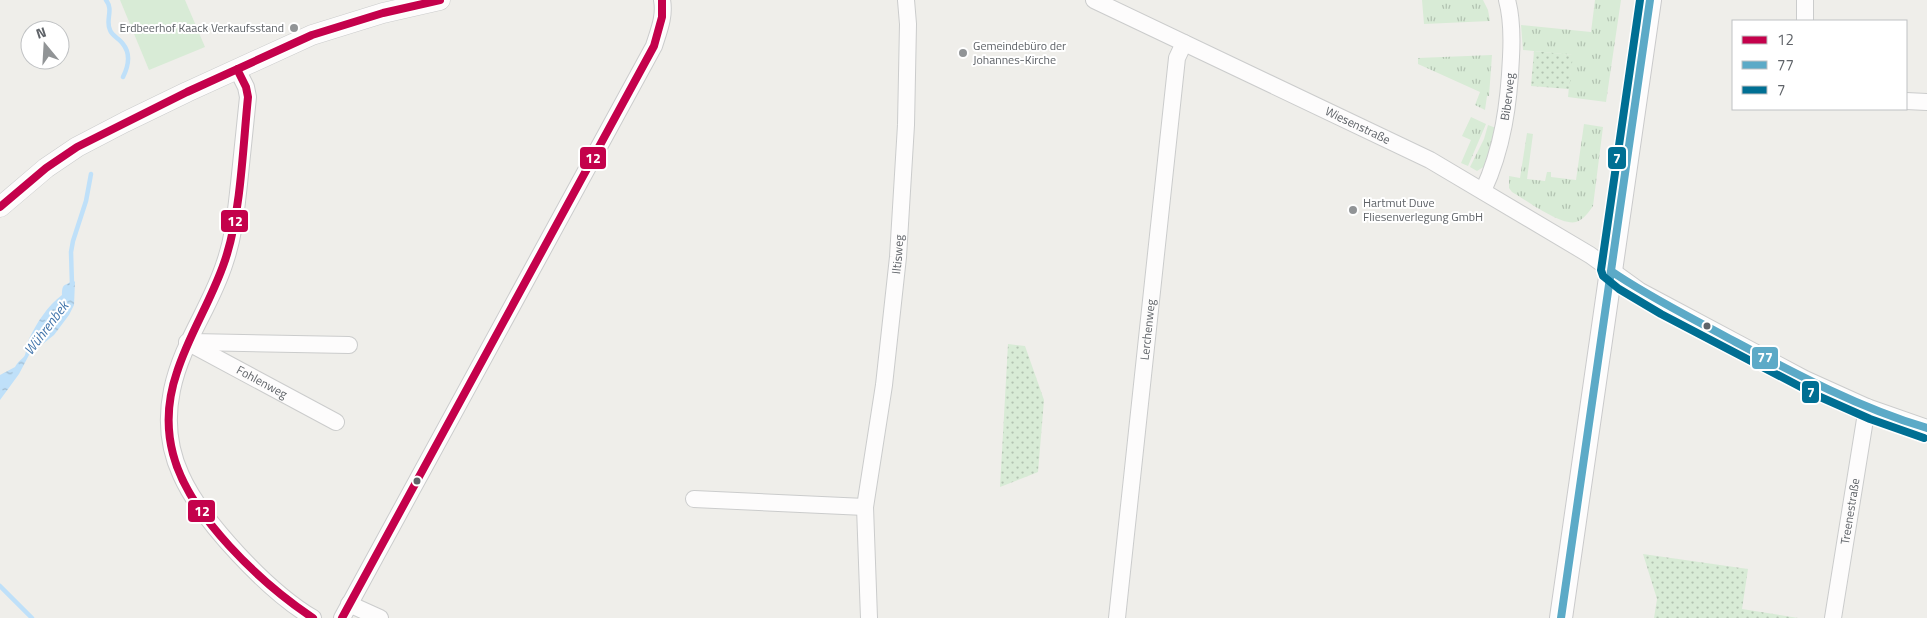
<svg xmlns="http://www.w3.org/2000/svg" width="1927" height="618" font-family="'Titillium Web',sans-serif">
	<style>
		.grass { fill: url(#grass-tufts) }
		.park { fill: url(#park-dots) }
		.garden { fill: #d8ebd6 }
		.water { fill: url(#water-ripples) }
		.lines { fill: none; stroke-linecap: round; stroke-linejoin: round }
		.stream { stroke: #bfe0f9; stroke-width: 4.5 }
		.minor-casing { stroke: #cbcccc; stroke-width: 18 }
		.tertiary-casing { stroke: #cbcccc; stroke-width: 21 }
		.secondary-casing { stroke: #cacacb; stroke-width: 24 }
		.minor { stroke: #fdfcfc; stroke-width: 16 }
		.tertiary { stroke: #fdfcfc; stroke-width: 20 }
		.secondary { stroke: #fdfcfc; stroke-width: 22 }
		.bus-1-casing { stroke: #fff; stroke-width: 11 }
		.bus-2-casing { stroke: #fff; stroke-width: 11 }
		.bus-3-casing { stroke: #fff; stroke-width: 11 }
		.bus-1 { stroke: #c4014b; stroke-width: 8 }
		.bus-2 { stroke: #5caac7; stroke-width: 8 }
		.bus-3 { stroke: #006f93; stroke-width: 8 }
		.poi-dot { fill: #919496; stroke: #fff; stroke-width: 2 }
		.bus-dot { fill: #5f6368; stroke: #fff; stroke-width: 2 }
		.labels { text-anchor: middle; stroke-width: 4; stroke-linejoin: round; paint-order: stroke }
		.poi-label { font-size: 12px; fill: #5f6368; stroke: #fff; text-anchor: start }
		.street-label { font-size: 12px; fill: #5f6368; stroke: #fff }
		.water-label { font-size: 14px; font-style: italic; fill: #4174aa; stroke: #fff }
		.line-badge { stroke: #fff; stroke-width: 2 }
		.badge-label { font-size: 14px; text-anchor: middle; font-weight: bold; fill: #fff }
	</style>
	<defs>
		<pattern id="grass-tufts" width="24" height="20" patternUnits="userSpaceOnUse" patternTransform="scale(1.25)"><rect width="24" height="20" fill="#d8ebd6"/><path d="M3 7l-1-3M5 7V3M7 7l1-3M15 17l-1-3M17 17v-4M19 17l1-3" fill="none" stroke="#b2c2b1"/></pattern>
		<pattern id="park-dots" width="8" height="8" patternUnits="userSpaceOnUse" patternTransform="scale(1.25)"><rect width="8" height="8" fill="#d8ebd6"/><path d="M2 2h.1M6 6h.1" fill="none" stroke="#b2c2b1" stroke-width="1.8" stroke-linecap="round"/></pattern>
		<pattern id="water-ripples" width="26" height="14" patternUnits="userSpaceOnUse" patternTransform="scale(1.25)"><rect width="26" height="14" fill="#bfe0f9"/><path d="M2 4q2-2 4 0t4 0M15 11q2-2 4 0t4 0" fill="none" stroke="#9eb9cd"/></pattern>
	</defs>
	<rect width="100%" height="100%" fill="#efeeea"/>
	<path class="grass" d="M 1422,0 L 1483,0 L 1488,10 L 1490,21 L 1424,24 Z
		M 1595,0 L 1621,0 L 1606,102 L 1568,97 L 1572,55 L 1523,50 L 1521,25 L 1591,32 Z
		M 1492,55 L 1489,96 L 1487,96 L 1485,110 L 1475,105 L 1480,92 L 1418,64 L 1418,58 Z
		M 1471,117 L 1486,124 L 1468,166 L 1461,163 L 1471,140 L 1462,136 Z
		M 1584,124 L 1603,127 L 1593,206 C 1589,212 1583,220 1576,222 C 1561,226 1526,200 1512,192 L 1509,188 L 1509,176 L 1520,178 L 1527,133 L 1533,134 L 1527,179 L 1545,181 L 1547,172 L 1551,172 L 1551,177 L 1576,180 Z
		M 1488,125 L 1496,128 L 1485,166 L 1477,171 L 1470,167 L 1484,139 Z"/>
	<path class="park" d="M 1534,51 L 1573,55 L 1569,89 L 1531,86 Z
		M 1008,344 L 1025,346 L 1044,400 L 1038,472 L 1000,487 Z
		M 1643,554 L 1748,569 L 1742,609 L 1798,618 L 1654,618 L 1657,599 Z"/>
	<path class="garden" d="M 120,0 L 185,0 L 205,47 L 149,70 Z"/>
	<path class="water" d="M 73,280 L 75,282 L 74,305 L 69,315 L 54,335 L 29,355 L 19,374 L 0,400 L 0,375 L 15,367 C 18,361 23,359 25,355 C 27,350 26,344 29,339 C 36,324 48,305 62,295 C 62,282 65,287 73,280 Z"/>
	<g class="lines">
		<path class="stream" d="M 106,0 C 114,10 105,20 110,30 C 112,36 120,39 123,44 C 131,54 128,67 123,77
			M 72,285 L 71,252 L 73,241 L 86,201 L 91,174
			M 0,586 L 32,618"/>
		<defs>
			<g id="minor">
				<path id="s1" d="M 1094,0 L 1430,160 L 1590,255 L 1640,291 L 1805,379 L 1867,407 L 1927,428"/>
				<path d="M 1805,0 L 1805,21"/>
				<path d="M 237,69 L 246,87 L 248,97 C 245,126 242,155 239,184 C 236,210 234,236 225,262 C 211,307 182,342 172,390 C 166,419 169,449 181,475 C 202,522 269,592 313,618"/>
				<path d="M 1906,101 L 1927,102"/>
				<path id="s2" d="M 1483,191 C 1503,148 1509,103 1511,57 C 1512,38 1512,18 1507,0"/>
				<path id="s3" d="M 187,342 L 336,422"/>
				<path d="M 192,342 L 349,345"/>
				<path d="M 694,499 L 865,507"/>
				<path d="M 349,604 L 380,618"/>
				<path d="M 342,618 L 654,46 C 659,30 665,16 662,0"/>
				<path id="s4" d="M 869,618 L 865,507 L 884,385 L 898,257 L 906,125 L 908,24 L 906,0"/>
				<path id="s5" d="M 1117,618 L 1177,58 L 1184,43"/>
				<path id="s6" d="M 1833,618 L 1867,407"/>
			</g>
			<path id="tertiary" d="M 0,207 L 46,168 L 77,147 L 125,122 L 187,92 L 312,35 L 383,13 L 440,0"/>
			<path id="secondary" d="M 1561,618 L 1650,0"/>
		</defs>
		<use href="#minor" class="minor-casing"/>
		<use href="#tertiary" class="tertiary-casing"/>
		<use href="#secondary" class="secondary-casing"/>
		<use href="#minor" class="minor"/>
		<use href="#tertiary" class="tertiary"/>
		<use href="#secondary" class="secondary"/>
		<defs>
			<path id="bus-1" d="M 237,69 L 246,87 L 248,97 C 243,146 241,208 227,254 C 215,295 190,331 177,372 C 168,398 166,427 173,454 C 189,516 261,583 313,618
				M 0,207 L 46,168 L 77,147 L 187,92 L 312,35 L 383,13 L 440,0
				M 342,618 L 654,46 L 662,17 L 662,0"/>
			<path id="bus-2" d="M 1611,271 C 1649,297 1690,317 1730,339 C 1794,373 1857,407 1927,428
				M 1561,618 L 1650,0"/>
			<path id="bus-3" d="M 1640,0 L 1601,270 L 1603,276 L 1619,289 L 1661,314 L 1818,396 L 1870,419 L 1924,438"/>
		</defs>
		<use href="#bus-1" class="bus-1-casing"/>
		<use href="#bus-2" class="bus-2-casing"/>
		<use href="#bus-3" class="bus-3-casing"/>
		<use href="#bus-1" class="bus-1"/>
		<use href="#bus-2" class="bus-2"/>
		<use href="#bus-3" class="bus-3"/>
	</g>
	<g class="poi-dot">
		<circle cx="294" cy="28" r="5"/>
		<circle cx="963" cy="53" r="5"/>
		<circle cx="1353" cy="210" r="5"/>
	</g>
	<g class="bus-dot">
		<circle cx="1707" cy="326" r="4.5"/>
		<circle cx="417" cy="481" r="4.5"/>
	</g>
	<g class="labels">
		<g class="poi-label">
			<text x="284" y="32" text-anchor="end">Erdbeerhof Kaack Verkaufsstand</text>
			<text x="973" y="50">Gemeindebüro der<tspan x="973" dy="14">Johannes-Kirche</tspan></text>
			<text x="1363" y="207">Hartmut Duve<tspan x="1363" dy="14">Fliesenverlegung GmbH</tspan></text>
		</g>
		<g class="street-label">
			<text dy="4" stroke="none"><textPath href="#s2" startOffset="98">Biberweg</textPath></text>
			<text dy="4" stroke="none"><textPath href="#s1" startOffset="292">Wiesenstraße</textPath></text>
			<text dy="4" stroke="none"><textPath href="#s4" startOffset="366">Iltisweg</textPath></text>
			<text dy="4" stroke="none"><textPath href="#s5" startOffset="290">Lerchenweg</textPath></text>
			<text dy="4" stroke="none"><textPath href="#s3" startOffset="85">Fohlenweg</textPath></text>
			<text dy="4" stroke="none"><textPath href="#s6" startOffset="108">Treenestraße</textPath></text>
		</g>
		<g class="water-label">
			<text transform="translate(46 328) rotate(-53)" y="5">Wührenbek</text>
		</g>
	</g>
	<g class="line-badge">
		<rect x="579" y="146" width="28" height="24" rx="5" fill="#c4014b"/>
		<rect x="1607" y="146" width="20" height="24" rx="5" fill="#006f93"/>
		<rect x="220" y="209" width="29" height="24" rx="5" fill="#c4014b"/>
		<rect x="1751" y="346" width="28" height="24" rx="5" fill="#5caac7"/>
		<rect x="1801" y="380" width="19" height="24" rx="5" fill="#006f93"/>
		<rect x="187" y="499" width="29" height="24" rx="5" fill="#c4014b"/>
	</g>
	<g class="badge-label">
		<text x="593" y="163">12</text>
		<text x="1617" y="163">7</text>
		<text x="235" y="226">12</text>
		<text x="1765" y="362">77</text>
		<text x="1811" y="397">7</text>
		<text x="202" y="516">12</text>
	</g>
	<rect x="1732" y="20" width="175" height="90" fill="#ffffff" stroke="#bfc1c3"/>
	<rect x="1742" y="36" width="25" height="8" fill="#c4014b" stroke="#bfc1c3"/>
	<text x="1777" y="45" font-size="15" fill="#5f6368">12</text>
	<rect x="1742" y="61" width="25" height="8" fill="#5caac7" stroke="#bfc1c3"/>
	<text x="1777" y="70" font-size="15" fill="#5f6368">77</text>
	<rect x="1742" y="86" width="25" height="8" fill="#006f93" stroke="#bfc1c3"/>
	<text x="1777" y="95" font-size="15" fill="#5f6368">7</text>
	<g transform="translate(45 45) rotate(342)"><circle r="24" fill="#ffffff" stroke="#bfc1c3"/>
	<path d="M0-4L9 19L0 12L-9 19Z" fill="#919496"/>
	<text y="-8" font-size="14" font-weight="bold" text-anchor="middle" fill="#5f6368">N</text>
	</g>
</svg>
